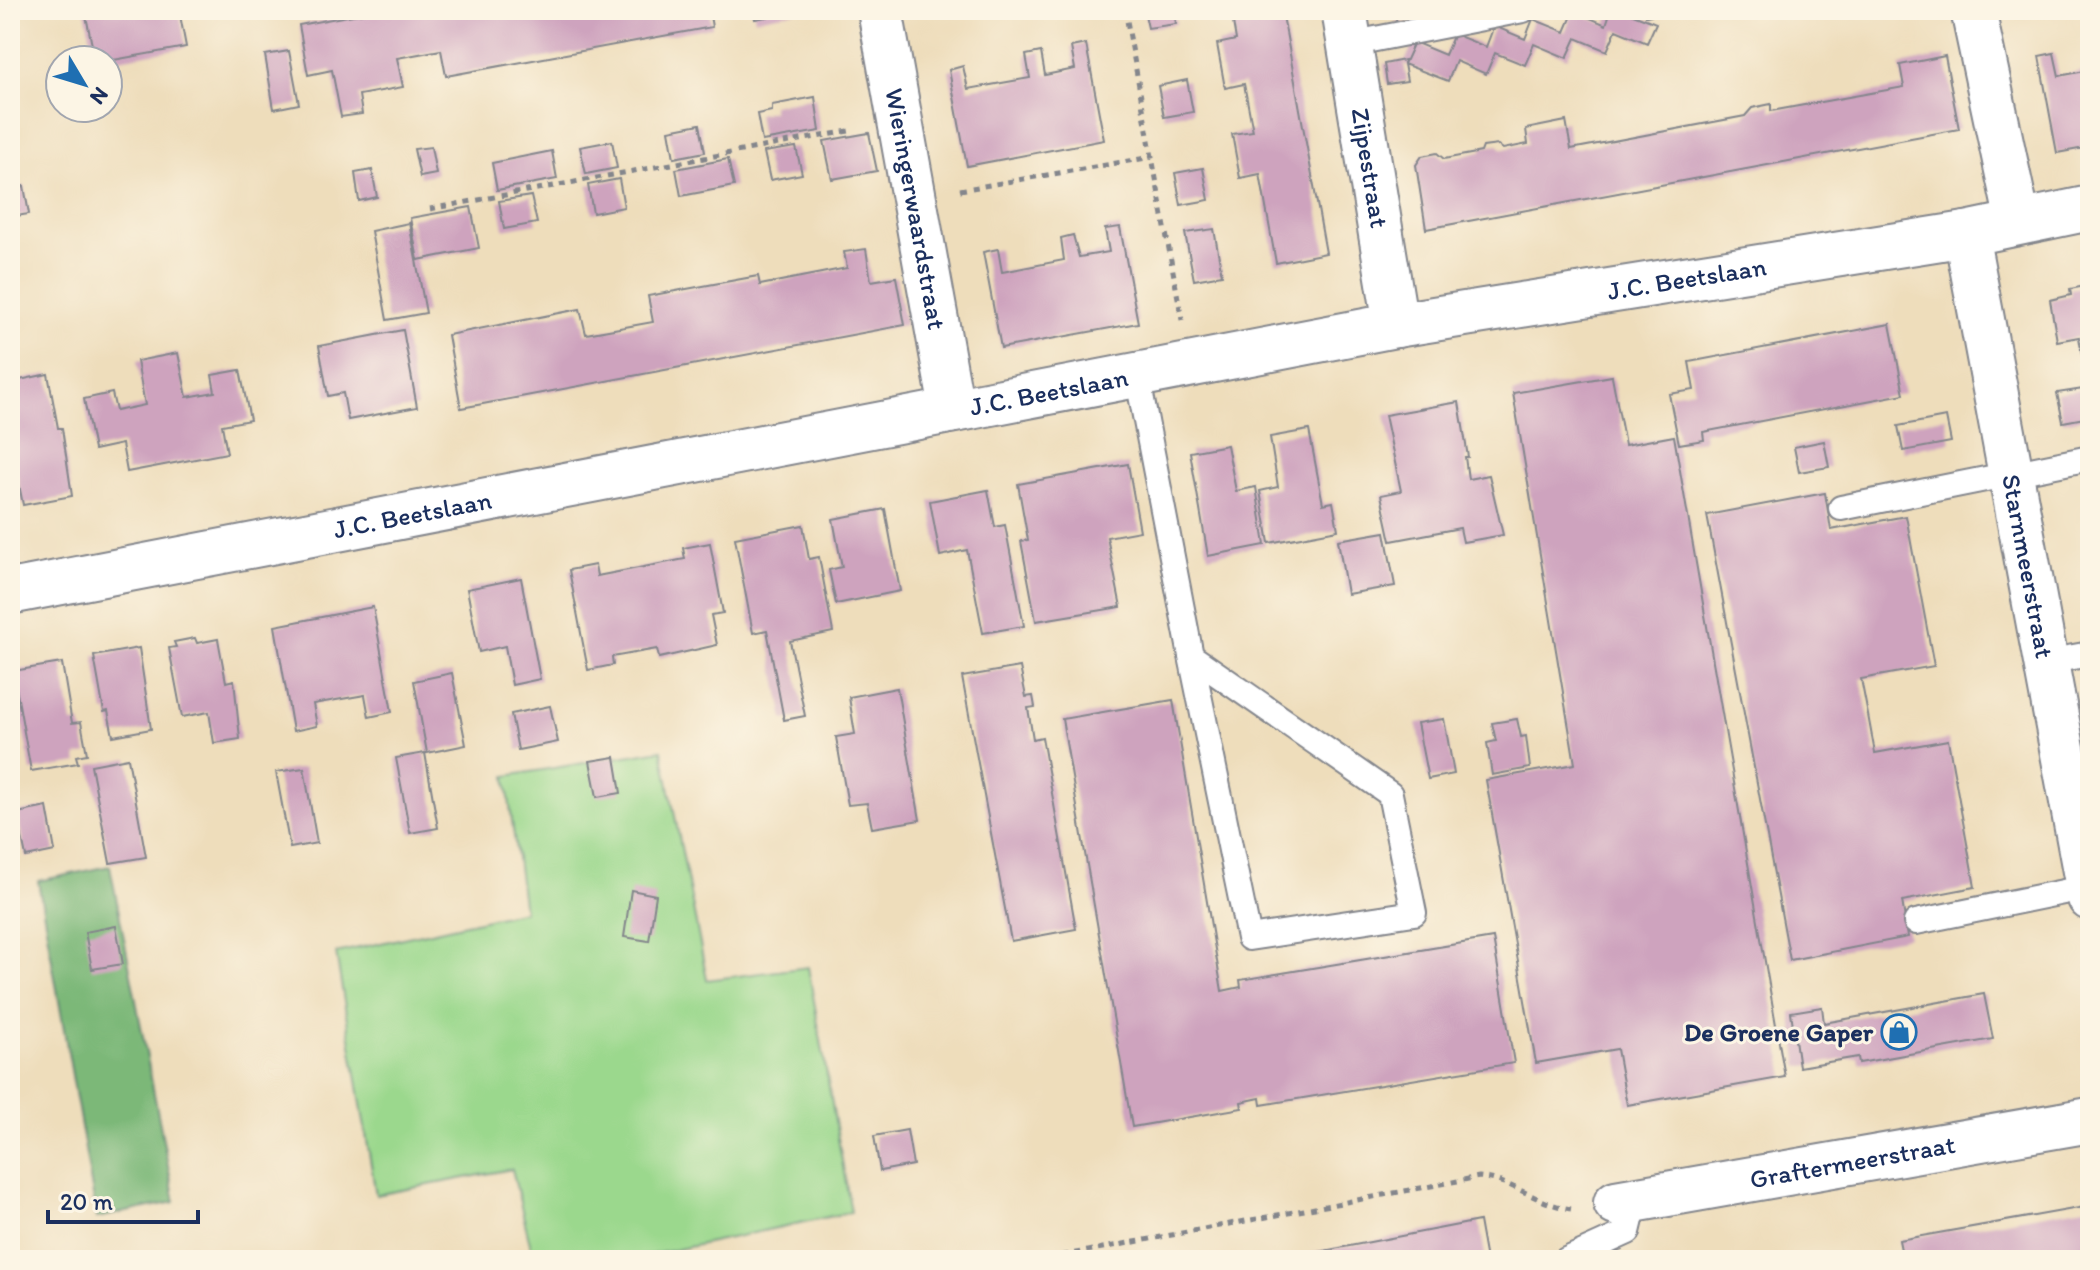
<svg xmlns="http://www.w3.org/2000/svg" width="2100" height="1270" font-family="Itim,sans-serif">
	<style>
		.green { fill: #9bd88d; stroke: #5b8476; stroke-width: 2 }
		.forest { fill: #7cb878; stroke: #4c746b; stroke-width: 2 }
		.building { fill: #cea3be }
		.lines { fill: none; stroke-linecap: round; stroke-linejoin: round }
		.lane-casing { stroke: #84868c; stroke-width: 28 }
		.street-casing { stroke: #84868c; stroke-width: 48 }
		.path { stroke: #84868c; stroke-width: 5; stroke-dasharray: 6 6; stroke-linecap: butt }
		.lane { stroke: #fff; stroke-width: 24 }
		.street { stroke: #fff; stroke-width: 44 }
		.labels { text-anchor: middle; stroke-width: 6; stroke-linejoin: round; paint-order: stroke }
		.street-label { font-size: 26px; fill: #1b2f5e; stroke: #fcf5e5 }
		.poi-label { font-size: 26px; font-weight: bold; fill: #1b2f5e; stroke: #fcf5e5; text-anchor: end }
	</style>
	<rect width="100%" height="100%" fill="#fcf5e5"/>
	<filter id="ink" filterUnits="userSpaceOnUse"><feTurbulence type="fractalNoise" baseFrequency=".0125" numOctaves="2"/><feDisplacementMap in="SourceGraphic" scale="16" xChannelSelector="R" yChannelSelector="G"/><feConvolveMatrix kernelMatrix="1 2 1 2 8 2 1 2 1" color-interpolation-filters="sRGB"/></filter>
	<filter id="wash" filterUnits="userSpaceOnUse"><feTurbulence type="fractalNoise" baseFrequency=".006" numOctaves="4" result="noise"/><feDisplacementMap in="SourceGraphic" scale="32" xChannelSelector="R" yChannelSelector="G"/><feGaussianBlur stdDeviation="1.8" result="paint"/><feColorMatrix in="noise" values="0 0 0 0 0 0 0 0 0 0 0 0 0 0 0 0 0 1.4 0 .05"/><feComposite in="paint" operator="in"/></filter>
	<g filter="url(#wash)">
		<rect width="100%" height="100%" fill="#edb"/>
		<path class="green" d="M 662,750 L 707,980 L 808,967 L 851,1212 L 628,1260 L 534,1260 L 512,1169 L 376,1195 L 336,953 L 524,911 L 506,776 Z"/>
		<path class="forest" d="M 110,866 L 175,1202 L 97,1218 L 38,881 Z"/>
		<g id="blocks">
			<path class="building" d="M 179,10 L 186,47 L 108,61 L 95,60 L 85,11 Z
				M 380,10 L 709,10 L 712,27 L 446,76 L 441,50 L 397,58 L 403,87 L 359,95 L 362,114 L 341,117 L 332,70 L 308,75 L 299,25 Z
				M 753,10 L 794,10 L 795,12 L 755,19 Z
				M 1144,10 L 1174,10 L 1176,24 L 1148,28 Z
				M 1231,10 L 1282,10 L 1326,253 L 1276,263 L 1260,174 L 1240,178 L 1232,134 L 1253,131 L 1244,84 L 1225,88 L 1217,44 L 1236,40 Z
				M 1394,10 L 1434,10 L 1435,16 L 1397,23 Z
				M 1611,10 L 1623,10 L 1656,23 L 1647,43 L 1616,30 L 1607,51 L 1576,38 L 1567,58 L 1534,44 L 1525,65 L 1495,53 L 1486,74 L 1456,61 L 1448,81 L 1404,64 L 1407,81 L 1387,84 L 1384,64 L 1404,60 L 1404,64 L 1414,42 L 1445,55 L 1454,34 L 1486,47 L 1494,26 L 1525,39 L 1533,19 L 1565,32 L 1574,11 L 1606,25 Z
				M 1645,10 L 1670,10 L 1670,11 L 1646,16 Z
				M 1086,44 L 1104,140 L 967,166 L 949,70 L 963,66 L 968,89 L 1030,78 L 1026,55 L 1041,52 L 1045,75 L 1075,69 L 1071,47 Z
				M 289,51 L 299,104 L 274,109 L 265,55 Z
				M 2054,53 L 2059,76 L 2090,70 L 2090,147 L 2057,153 L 2039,56 Z
				M 1945,56 L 1959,129 L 1426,229 L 1416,165 L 1422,156 L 1437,153 L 1444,159 L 1481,152 L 1483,147 L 1498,145 L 1503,149 L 1528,144 L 1526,129 L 1566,121 L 1571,149 L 1745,116 L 1752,108 L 1771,104 L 1771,111 L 1904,87 L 1900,65 Z
				M 1187,80 L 1193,112 L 1164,117 L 1158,86 Z
				M 815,97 L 820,131 L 762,141 L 757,114 L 772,111 L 772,105 Z
				M 700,124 L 705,152 L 674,158 L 669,130 Z
				M 869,133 L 877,171 L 832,179 L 824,141 Z
				M 612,141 L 617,168 L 586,174 L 580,147 Z
				M 431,147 L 436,174 L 420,177 L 414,149 Z
				M 796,147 L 802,174 L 770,180 L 764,152 Z
				M 552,151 L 557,179 L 497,190 L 492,163 Z
				M 728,159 L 734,186 L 681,196 L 676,169 Z
				M 1203,168 L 1209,200 L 1181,205 L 1175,173 Z
				M 372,170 L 377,197 L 359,201 L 355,173 Z
				M 619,179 L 624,207 L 593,213 L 588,185 Z
				M 24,186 L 29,214 L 10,217 L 10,188 Z
				M 531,196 L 537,223 L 504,229 L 499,201 Z
				M 471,207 L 479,248 L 418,260 L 410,218 Z
				M 409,223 L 426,313 L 387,320 L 371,231 Z
				M 1120,227 L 1138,323 L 1001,348 L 983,252 L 998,249 L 1002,272 L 1064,260 L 1061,238 L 1073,235 L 1079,257 L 1109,252 L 1105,229 Z
				M 1214,229 L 1222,275 L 1194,280 L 1185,233 Z
				M 866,249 L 871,281 L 896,277 L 905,325 L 461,408 L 448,335 L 580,309 L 586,334 L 653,322 L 648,296 L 758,276 L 760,285 L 847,268 L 844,252 Z
				M 2090,285 L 2090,360 L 2083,362 L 2079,337 L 2057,341 L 2050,300 L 2071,295 L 2070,289 Z
				M 1890,324 L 1904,394 L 1703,432 L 1704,440 L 1679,444 L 1669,394 L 1694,390 L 1689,362 Z
				M 403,330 L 417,407 L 348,420 L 343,393 L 328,396 L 319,346 Z
				M 178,353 L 187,397 L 215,392 L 212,375 L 240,370 L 250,420 L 222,425 L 227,453 L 127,472 L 122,444 L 94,450 L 84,399 L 112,393 L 116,411 L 145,405 L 137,361 Z
				M 48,374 L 58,428 L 62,428 L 72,496 L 23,505 L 17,474 L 10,476 L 10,382 Z
				M 1612,376 L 1625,445 L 1674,436 L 1785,1077 L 1627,1105 L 1617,1049 L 1536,1063 L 1486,780 L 1575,764 L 1513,393 Z
				M 2090,388 L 2090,417 L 2063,422 L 2057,393 Z
				M 1459,402 L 1468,457 L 1465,457 L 1468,479 L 1489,475 L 1503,535 L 1463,542 L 1460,528 L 1391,541 L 1381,495 L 1401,491 L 1385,415 Z
				M 1946,417 L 1951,442 L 1903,451 L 1898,426 Z
				M 1309,430 L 1323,504 L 1333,502 L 1338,530 L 1269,543 L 1260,491 L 1278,487 L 1270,437 Z
				M 1824,441 L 1829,467 L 1799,472 L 1794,447 Z
				M 1227,445 L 1236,491 L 1256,487 L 1265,545 L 1208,556 L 1190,452 Z
				M 1128,464 L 1140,531 L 1107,537 L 1121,607 L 1036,621 L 1021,541 L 1028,540 L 1018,484 Z
				M 988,490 L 995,527 L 1005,525 L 1024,626 L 983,633 L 967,550 L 940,556 L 930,501 Z
				M 1825,493 L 1831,530 L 1906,516 L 1934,666 L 1861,679 L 1868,715 L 1875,753 L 1948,740 L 1975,887 L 1902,901 L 1908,937 L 1790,960 L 1707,515 Z
				M 885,509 L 900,591 L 836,604 L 829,570 L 842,567 L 833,519 Z
				M 803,525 L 809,559 L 819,557 L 833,632 L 790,641 L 805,716 L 784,720 L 767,630 L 753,633 L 735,538 Z
				M 1385,532 L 1395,586 L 1347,594 L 1338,540 Z
				M 710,543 L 723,613 L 711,615 L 717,645 L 659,658 L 657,649 L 612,657 L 613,665 L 588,670 L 569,570 L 595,565 L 597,576 L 685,559 L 683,548 Z
				M 521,578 L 540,679 L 512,685 L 505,646 L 479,652 L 467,589 Z
				M 373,607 L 392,712 L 369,717 L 365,695 L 313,704 L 317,726 L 293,731 L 275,626 Z
				M 195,638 L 197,643 L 218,639 L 226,682 L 234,680 L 240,739 L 214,743 L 209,712 L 182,717 L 169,648 L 176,647 L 174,642 Z
				M 139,648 L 151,729 L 113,736 L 108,711 L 104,712 L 94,656 Z
				M 62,663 L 72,723 L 81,722 L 87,754 L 76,756 L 78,763 L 31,771 L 13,671 Z
				M 1020,667 L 1026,697 L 1033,696 L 1035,707 L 1028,708 L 1033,739 L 1042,737 L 1076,929 L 1011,941 L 962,677 Z
				M 452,673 L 466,745 L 427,753 L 414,681 Z
				M 897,688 L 920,820 L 872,828 L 867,803 L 848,805 L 836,737 L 855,734 L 849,697 Z
				M 1173,700 L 1222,991 L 1241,987 L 1240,980 L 1493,938 L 1514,1063 L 1261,1105 L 1260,1098 L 1241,1102 L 1242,1108 L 1132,1127 L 1062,719 Z
				M 550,706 L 558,742 L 518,750 L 511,714 Z
				M 1444,719 L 1454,774 L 1428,779 L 1417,723 Z
				M 1517,719 L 1521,737 L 1526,736 L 1530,768 L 1492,775 L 1487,743 L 1496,741 L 1492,723 Z
				M 425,753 L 438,828 L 410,833 L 396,758 Z
				M 615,757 L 621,793 L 597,797 L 590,761 Z
				M 128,758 L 146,857 L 110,863 L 91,765 Z
				M 304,768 L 317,843 L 290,848 L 276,772 Z
				M 47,807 L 55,851 L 26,857 L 17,813 Z
				M 631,890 L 656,895 L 649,941 L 624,937 Z
				M 116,926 L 123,964 L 92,969 L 85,932 Z
				M 1984,994 L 1993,1039 L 1859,1063 L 1858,1057 L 1799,1067 L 1791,1012 L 1822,1007 L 1824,1023 Z
				M 907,1130 L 913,1165 L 880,1171 L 874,1136 Z
				M 2090,1206 L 2090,1260 L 1903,1260 L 1899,1240 Z
				M 1479,1221 L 1486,1260 L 1282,1260 L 1282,1259 Z"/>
		</g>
	</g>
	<g filter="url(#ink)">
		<use href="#blocks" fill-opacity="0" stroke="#84868c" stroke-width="2"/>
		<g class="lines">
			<defs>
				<path id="lane" d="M 1350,44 L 1523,10
					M 1137,374 L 1191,656 L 1390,794 L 1414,913 L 1249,938 L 1191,656
					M 1841,508 L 2090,458
					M 2046,662 L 2090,654
					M 1916,922 L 2088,887
					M 1566,1260 L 1628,1232 L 1636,1199"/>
				<g id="street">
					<path id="s1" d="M 880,10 L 952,409"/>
					<path id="s2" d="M 1344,10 L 1396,325"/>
					<path d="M 1973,10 L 2018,222"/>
					<path id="s3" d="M 1966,234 L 2090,898"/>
					<path id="s4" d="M 10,592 L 1396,325 L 1966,234 L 2090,208"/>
					<path id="s5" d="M 1616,1203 L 2090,1120"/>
				</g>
			</defs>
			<use href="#lane" class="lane-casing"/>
			<use href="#street" class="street-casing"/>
			<path class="path" d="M 1125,10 L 1182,320
				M 960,190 L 1152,157
				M 430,209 L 854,130
				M 1039,1260 L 1479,1177 C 1512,1180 1537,1204 1571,1209"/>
			<use href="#lane" class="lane"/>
			<use href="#street" class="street"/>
		</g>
	</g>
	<defs>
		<symbol id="shop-ring" viewBox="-11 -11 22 22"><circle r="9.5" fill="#fcf5e5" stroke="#1f6fb2" stroke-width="1.5"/><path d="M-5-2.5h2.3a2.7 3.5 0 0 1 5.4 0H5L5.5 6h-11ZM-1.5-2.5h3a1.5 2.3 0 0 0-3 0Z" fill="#1f6fb2"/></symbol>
	</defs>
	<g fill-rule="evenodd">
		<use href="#shop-ring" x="1879" y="1012" width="40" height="40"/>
	</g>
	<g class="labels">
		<g class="street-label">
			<text dy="9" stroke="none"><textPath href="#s2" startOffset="160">Zijpestraat</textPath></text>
			<text dy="9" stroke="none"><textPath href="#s1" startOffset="202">Wieringerwaardstraat</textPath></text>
			<text dy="9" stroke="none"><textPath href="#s4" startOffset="1706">J.C. Beetslaan</textPath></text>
			<text dy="9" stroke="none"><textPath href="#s4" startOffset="1058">J.C. Beetslaan</textPath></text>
			<text dy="9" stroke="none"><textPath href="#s4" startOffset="410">J.C. Beetslaan</textPath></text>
			<text dy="9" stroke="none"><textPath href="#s3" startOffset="338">Starnmeerstraat</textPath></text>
			<text dy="9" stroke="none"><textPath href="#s5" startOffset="240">Graftermeerstraat</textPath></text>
		</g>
		<g class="poi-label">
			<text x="1873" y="1041">De Groene Gaper</text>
		</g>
	</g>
	<rect width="2100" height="1270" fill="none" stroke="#fcf5e5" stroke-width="40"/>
	<g transform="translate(84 84) rotate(128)"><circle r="38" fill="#fcf5e5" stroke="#a2a6af" stroke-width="2"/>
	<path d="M0-6L14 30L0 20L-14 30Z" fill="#1f6fb2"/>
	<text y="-12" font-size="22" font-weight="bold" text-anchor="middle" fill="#1b2f5e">N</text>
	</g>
	<path d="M48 1210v12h150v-12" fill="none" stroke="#1b2f5e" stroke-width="4"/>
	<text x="60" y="1210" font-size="24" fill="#1b2f5e" stroke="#fcf5e5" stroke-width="6" paint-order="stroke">20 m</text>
</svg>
